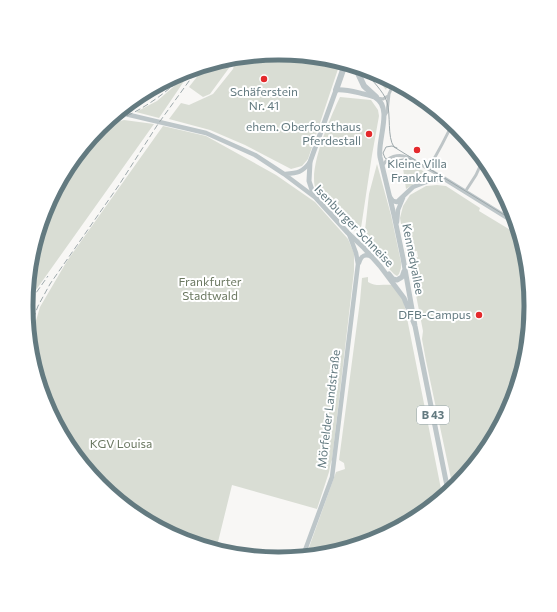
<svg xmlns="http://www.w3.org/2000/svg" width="557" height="612" font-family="Commissioner,sans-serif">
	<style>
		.green { fill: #d9ddd4 }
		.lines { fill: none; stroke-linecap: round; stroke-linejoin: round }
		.street { stroke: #bec5c7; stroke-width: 3 }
		.secondary { stroke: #bdc6c9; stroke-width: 4.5 }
		.primary { stroke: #bdc6c9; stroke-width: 5 }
		.highway { stroke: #bdc6c9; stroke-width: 6 }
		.tram { stroke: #9ea9ac; stroke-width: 1 }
		.rail { stroke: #9ea9ac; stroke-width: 1; stroke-dasharray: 6 3; stroke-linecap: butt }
		.poi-dot { fill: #e4292c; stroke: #fff; stroke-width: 1.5 }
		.labels { text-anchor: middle; stroke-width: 4; stroke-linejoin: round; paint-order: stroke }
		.shield { fill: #fff; stroke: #92a2a6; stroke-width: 1 }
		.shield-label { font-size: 11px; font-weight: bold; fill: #637a80 }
		.poi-label { font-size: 12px; fill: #637a80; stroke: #fff }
		.street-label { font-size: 12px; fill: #637a80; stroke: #fff }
		.park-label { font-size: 12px; fill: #6b7861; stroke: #fff }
		.rim { fill: none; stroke: #637a80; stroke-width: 5 }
	</style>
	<rect width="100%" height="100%" fill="#f8f7f5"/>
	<path class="green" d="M 279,54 L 339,66 L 308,159 L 302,166 L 291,169 L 245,145 L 210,130 L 169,119 L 181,103 L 189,105 L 213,94 L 233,69 L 235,62 Z
		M 231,63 L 229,68 L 210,94 L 203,97 L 189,87 L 203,69 Z
		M 190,71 L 191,71 L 159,118 L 136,112 L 157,101 L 179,82 Z
		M 183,72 C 168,89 149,98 130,107 Z
		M 370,72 L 375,73 L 389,82 L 386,90 L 382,85 L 378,83 Z
		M 340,97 L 371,100 L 378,110 L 379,116 L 372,155 L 361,228 L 353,231 C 345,223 337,214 330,206 C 325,201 319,196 316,190 C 307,170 331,116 340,97 Z
		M 124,120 L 154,124 L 26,304 L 45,209 L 100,127 Z
		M 163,126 L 206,136 L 276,175 L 315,202 L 348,239 L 354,253 L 354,271 L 332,460 L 331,462 L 329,472 L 317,509 L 232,485 L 217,546 L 182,539 L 100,484 L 45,402 L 32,334 L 40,307 L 67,261 Z
		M 410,163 L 433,177 L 420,180 L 406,189 L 403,168 Z
		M 377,164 L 391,215 L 401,262 L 401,268 L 399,274 L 397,276 L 394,274 L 368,247 L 364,239 L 369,194 Z
		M 437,185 L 446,186 L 480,208 L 479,211 L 517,234 L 531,306 L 512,403 L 457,485 L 453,488 L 426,361 L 422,339 L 423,331 L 409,259 L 418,257 L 417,251 L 406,253 L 400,218 L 403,206 L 410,195 L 426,186 Z
		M 368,277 L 368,282 C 376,287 383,284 392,285 L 403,298 L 442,494 L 375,539 L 307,553 L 336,472 L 345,469 L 344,463 L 339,460 L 360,301 L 362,278 Z"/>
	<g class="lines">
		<path class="street" d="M 377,98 L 383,99 L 388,96
			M 385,115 L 387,112 L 389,94 L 393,85
			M 383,165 C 388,157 398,153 407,157 C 412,158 416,162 421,165 C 428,169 436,173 443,178
			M 428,169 C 437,154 445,140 452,124
			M 465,192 L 476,175 L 481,164"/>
		<path class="secondary" d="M 121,113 L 206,133 L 255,155 L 284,174 L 316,198
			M 284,174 C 297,173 302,173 310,162
			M 390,197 L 393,201 L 397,202 L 413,187 L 426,182 L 443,178 L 514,222
			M 397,222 L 398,210 L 403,198
			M 359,263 C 361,256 365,253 372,257
			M 304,553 L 332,477 L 333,469 L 358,264 L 356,253 L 349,234"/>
		<path class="primary" d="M 389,274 L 393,279 L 397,280 L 402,277 L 404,271
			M 415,326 L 404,298 L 380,266 L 364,248 L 348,233 L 317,199 L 312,190 L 309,181 L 310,162 L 336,90 C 345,89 355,92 364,94 C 367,95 373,96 376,98 C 393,108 377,141 380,157 L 394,215 L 403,258 L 415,326 L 448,491"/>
		<path class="highway" d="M 356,69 L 364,86 L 376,97
			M 336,90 L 344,67"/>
		<path class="tram" d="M 366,71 C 372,82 383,90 387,102 C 391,115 387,137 394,147 L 514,221
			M 397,148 L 392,146 L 386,147 L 383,153 L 385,158 C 392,164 402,157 411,159"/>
		<path class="rail" d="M 102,126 C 135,115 163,97 187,72
			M 26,307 L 48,276
			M 30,327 L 38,306 L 50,284 L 119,185 L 158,124 L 197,70"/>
	</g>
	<g class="poi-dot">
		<circle cx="264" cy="79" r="4"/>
		<circle cx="369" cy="134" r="4"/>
		<circle cx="417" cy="150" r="4"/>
		<circle cx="479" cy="315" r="4"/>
	</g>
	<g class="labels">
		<rect class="shield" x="417" y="406" width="32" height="18" rx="3"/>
		<g class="shield-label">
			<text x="433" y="419">B 43</text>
		</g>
		<g class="poi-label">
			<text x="264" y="96">Schäferstein<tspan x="264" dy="14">Nr. 41</tspan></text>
			<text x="361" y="131" text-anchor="end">ehem. Oberforsthaus<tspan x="361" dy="14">Pferdestall</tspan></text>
			<text x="417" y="168">Kleine Villa<tspan x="417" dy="14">Frankfurt</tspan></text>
			<text x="471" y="319" text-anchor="end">DFB-Campus</text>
		</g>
		<g class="street-label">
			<text transform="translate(354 226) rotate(46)" y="4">Isenburger Schneise</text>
			<text transform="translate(413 259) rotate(79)" y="4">Kennedyallee</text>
			<text transform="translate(329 409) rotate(-83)" y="4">Mörfelder Landstraße</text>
		</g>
		<g class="park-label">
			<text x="210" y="286">Frankfurter<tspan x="210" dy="14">Stadtwald</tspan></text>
			<text x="121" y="448">KGV Louisa</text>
		</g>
	</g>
	<path d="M0 0H557V612H0ZM278 60H279A245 245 0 0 1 524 305V307A245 245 0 0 1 279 552H278A245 245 0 0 1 33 307V305A245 245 0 0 1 278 60Z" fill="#fff" fill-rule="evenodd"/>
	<path class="rim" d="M278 60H279A245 245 0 0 1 524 305V307A245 245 0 0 1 279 552H278A245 245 0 0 1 33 307V305A245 245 0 0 1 278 60Z"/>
</svg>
